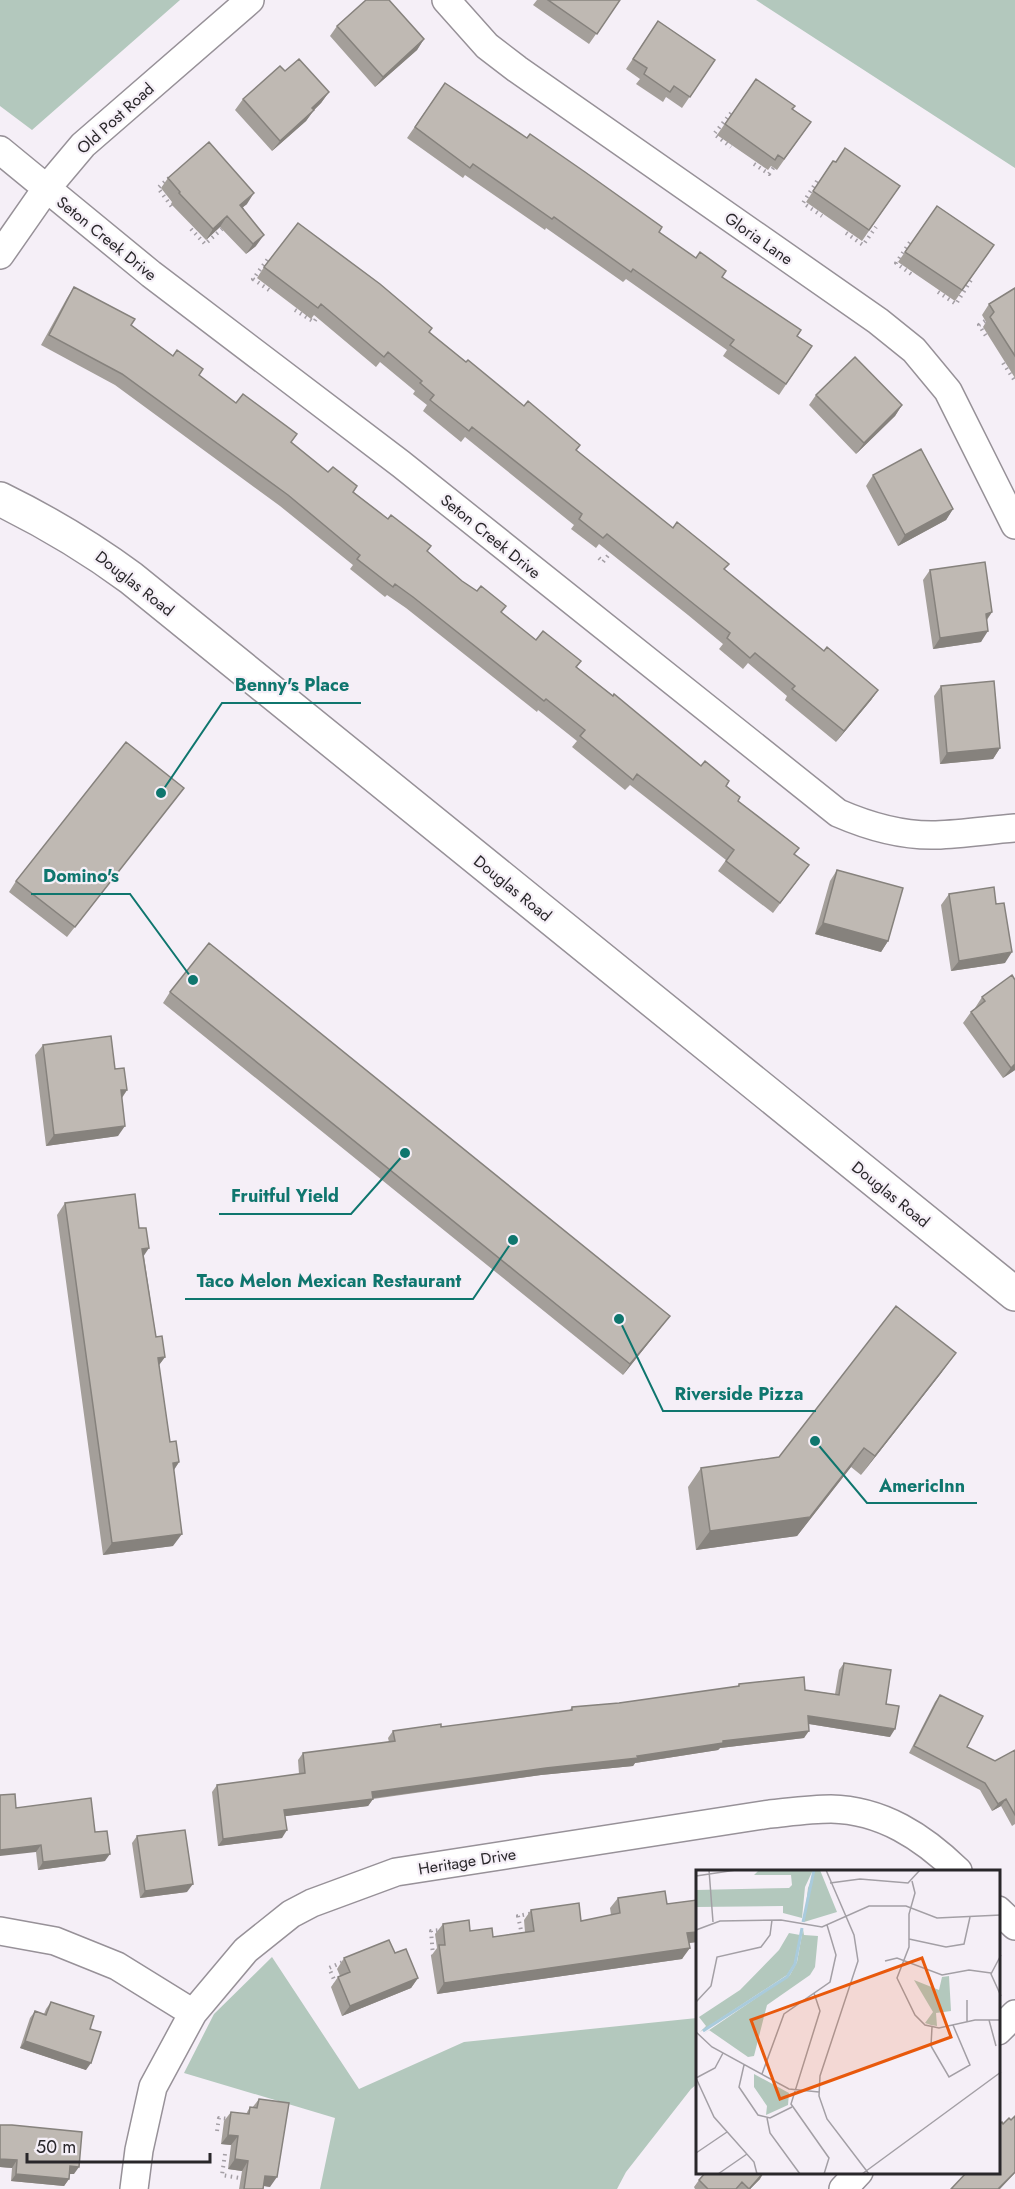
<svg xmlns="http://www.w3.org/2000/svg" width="1015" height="2189" font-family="Jost,sans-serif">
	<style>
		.green { fill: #b3c8bd }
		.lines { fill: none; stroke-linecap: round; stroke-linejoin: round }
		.minor-casing { stroke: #979198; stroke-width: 30 }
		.tertiary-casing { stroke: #979198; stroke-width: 36 }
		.path { stroke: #a49fa5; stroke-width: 4; stroke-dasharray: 1.5 4.5; stroke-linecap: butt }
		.minor { stroke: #fff; stroke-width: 27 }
		.tertiary { stroke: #fff; stroke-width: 33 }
		.wall { fill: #a49f9a }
		.shaded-wall { fill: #86827d }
		.building { fill: #bfb9b3; stroke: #86827d; stroke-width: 1.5 }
		.labels { text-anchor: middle; stroke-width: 4.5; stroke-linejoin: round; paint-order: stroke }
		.street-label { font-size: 16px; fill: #29272a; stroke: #f5eff7 }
		.inset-river { fill: none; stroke: #a9cbdc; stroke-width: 3 }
		.inset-road { fill: none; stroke: #a39fa5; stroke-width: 1.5 }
		.view { fill: #e8590c; fill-opacity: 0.15; stroke: #e8590c; stroke-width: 3 }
		.inset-edge { fill: none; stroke: #29272a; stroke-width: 3 }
		.leader { fill: none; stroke: #0f766e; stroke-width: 2 }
		.callout-dot { fill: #0f766e; stroke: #f5eff7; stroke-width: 2 }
		.callout-label { font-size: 18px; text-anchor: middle; font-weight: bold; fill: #0f766e; stroke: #f5eff7; stroke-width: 4.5; stroke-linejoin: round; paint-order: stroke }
	</style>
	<rect width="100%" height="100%" fill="#f5eff7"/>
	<path class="green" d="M 0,0 L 180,0 L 32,130 L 0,106 Z
		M 756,0 L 1015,0 L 1015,168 Z
		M 272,1957 L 359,2089 L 464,2042 L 697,2018 L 697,2084 L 691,2089 L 626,2172 L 617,2189 L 320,2189 L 335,2118 L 184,2073 L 214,2014 Z"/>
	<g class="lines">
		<defs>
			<path id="minor" d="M 446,0 L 487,46 L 517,69 L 878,321 L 914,350 L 948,391 L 1015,525
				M 0,150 L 151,274 L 401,464 L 838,813 C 868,826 903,836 936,835 C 963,834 989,830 1015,828
				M 0,255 L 46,189 L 83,145 L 250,0
				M 998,1910 L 1015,1926
				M 0,1931 L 55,1941 L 117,1966 L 193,2013
				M 998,2031 L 1015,2014
				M 134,2189 L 139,2150 L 153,2087 L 193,2013 L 246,1950 L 291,1914 L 312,1903 L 396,1872 L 770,1814 C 790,1812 811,1809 831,1809 C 882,1810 923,1837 958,1871
				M 843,2189 L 859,2172"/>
			<path id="tertiary" d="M 0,499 C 47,522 89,547 131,578 L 1015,1294"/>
		</defs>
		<use href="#minor" class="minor-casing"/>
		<use href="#tertiary" class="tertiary-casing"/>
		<path class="path" d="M 731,113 L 714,134 L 731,147
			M 754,164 L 769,174 L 774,167
			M 169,178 L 158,188 L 172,207
			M 817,181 L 803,203 L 822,216
			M 191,229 L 205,244 L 222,229
			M 846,233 L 863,245 L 876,227
			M 911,274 L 896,263 L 912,239
			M 269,290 L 253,279 L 270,256
			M 938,292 L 956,304 L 971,280
			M 295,310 L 314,322 L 319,314
			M 985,321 L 979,325 L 988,339
			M 1003,363 L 1015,381
			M 599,558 L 603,562 L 610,553
			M 522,1935 L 518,1916 L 533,1913
			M 433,1956 L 431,1931 L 441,1930
			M 336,1984 L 329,1968 L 345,1961
			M 217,2131 L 219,2118 L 230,2119
			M 225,2154 L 222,2175 L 240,2178"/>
		<use href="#minor" class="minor"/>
		<use href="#tertiary" class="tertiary"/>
	</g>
	<path class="wall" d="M 537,0 L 620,0 L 589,44 L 533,5 Z
		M 658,21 L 715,60 L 682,108 L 666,97 L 663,102 L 636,84 L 640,79 L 626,69 Z
		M 337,26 L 424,39 L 417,50 L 375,87 L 330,36 Z
		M 756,79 L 793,109 L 811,122 L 777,170 L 771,166 L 768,170 L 717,135 Z
		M 445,83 L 659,232 L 722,277 L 797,336 L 812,346 L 779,395 L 723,356 L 727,350 L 626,279 L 623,282 L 546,228 L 545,230 L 465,175 L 463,178 L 407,138 Z
		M 329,92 L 321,103 L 314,110 L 306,121 L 272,151 L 235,110 L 243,99 Z
		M 833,161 L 900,186 L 862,241 L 806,202 Z
		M 168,178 L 247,204 L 243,207 L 256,246 L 246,254 L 220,227 L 206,240 L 171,204 L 172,202 L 161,188 Z
		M 937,206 L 994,245 L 955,301 L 898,262 Z
		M 264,267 L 429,332 L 466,362 L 524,406 L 580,445 L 576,450 L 824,651 L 878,690 L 871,700 L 836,742 L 785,700 L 787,696 L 748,663 L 743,669 L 719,649 L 723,644 L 688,615 L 599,544 L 596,548 L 571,529 L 574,525 L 465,437 L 461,442 L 423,411 L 427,405 L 413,394 L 415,391 L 380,362 L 376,367 L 314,315 L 311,319 L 257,278 Z
		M 74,287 L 131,325 L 236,403 L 291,443 L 388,519 L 431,546 L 427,551 L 462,581 L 536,640 L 577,667 L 726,786 L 738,801 L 799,848 L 794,854 L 809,865 L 773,913 L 718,871 L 726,860 L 630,785 L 625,790 L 572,747 L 577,741 L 538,710 L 537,712 L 406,608 L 387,595 L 385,597 L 350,569 L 353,565 L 280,506 L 115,385 L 41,345 L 67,298 Z
		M 1015,288 L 1015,378 L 983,327 L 986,322 L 982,315 L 989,304 Z
		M 816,395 L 902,405 L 895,416 L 856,454 L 809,405 Z
		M 873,475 L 953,509 L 946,520 L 898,546 L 866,486 Z
		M 930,570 L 992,612 L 987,620 L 981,642 L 933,649 L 923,580 Z
		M 941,686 L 1000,748 L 993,759 L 940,764 L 934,696 Z
		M 184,788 L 67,937 L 9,892 L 16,881 Z
		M 837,870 L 888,941 L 881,952 L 815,934 L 830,881 Z
		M 949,894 L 1005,963 L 951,971 L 941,905 Z
		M 1015,980 L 1015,1070 L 1003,1078 L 963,1023 L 971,1012 L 975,1009 L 975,1008 L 982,997 Z
		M 170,992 L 670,1316 L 623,1375 L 163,1003 Z
		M 43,1045 L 127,1090 L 122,1098 L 118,1136 L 46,1146 L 35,1055 Z
		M 65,1203 L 144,1256 L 156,1337 L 165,1357 L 159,1365 L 170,1442 L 179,1462 L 174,1470 L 173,1546 L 103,1555 L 57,1215 Z
		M 942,1372 L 861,1475 L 851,1467 L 797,1536 L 696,1550 L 688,1487 L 701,1468 L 779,1457 Z
		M 844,1663 L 886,1704 L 890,1737 L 809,1724 L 804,1738 L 720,1748 L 718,1750 L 635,1763 L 633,1766 L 541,1775 L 373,1799 L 368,1806 L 285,1816 L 282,1838 L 218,1846 L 212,1792 L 217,1785 L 299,1774 L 298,1760 L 303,1753 L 389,1742 L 388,1738 L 393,1731 L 441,1727 L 569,1711 L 572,1707 L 619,1703 L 737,1687 L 739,1684 L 805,1690 L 835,1694 L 839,1670 Z
		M 940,1695 L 967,1747 L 995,1761 L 1015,1750 L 1015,1824 L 1012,1826 L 1001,1806 L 992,1811 L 980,1790 L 909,1753 L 935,1702 Z
		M 16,1808 L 95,1832 L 105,1861 L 38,1870 L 36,1852 Z
		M 137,1836 L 187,1892 L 140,1898 L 132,1843 Z
		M 618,1898 L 667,1904 L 697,1900 L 697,1942 L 689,1943 L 682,1959 L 437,1994 L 431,1956 L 437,1948 L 435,1934 L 443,1924 L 493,1937 L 525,1932 L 524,1920 L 531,1910 L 581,1921 L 611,1915 L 610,1908 Z
		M 395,1953 L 418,1978 L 411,1988 L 342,2016 L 331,1987 L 338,1977 L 340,1976 L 337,1969 L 344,1958 Z
		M 51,2002 L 90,2029 L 86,2070 L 20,2048 L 30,2018 L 35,2011 L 44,2014 L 46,2009 Z
		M 259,2099 L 270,2187 L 264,2186 L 263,2189 L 239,2189 L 242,2171 L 228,2169 L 231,2145 L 221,2144 L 224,2121 L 231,2112 L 246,2114 L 250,2107 L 252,2108 Z
		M 0,2125 L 74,2174 L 69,2174 L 69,2179 L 64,2186 L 11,2181 L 12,2168 L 0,2167 Z
		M 760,2179 L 750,2189 L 695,2189 L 694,2187 L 699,2180 Z"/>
	<path class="shaded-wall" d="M 424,39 L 417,50 L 375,87 L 383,77 Z
		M 329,92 L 321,103 L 314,110 L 306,121 L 272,151 L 280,141 L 312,108 Z
		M 254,193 L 247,204 L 233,215 L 240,205 Z
		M 227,216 L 220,227 L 206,240 L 213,229 Z
		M 264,235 L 256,246 L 246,254 L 253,244 Z
		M 902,405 L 895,416 L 856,454 L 864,443 Z
		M 953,509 L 946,520 L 898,546 L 905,535 Z
		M 992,612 L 984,623 L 986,614 Z
		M 988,631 L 981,642 L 933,649 L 940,638 Z
		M 878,690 L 871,700 L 836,742 L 844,731 Z
		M 1000,748 L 993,759 L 940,764 L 947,753 Z
		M 823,923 L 888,941 L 881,952 L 815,934 Z
		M 1012,952 L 1005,963 L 951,971 L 959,961 Z
		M 1015,1064 L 1015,1070 L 1003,1078 L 1011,1068 Z
		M 121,1090 L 127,1090 L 120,1100 Z
		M 125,1126 L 118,1136 L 46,1146 L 54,1135 Z
		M 149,1248 L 141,1260 L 142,1249 Z
		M 670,1316 L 662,1326 L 623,1375 L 630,1364 Z
		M 956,1353 L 942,1372 L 861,1475 L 875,1456 Z
		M 165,1357 L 156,1369 L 158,1358 Z
		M 864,1448 L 851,1467 L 797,1536 L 696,1550 L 710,1531 Z
		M 179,1462 L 171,1474 L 173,1463 Z
		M 182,1534 L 173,1546 L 103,1555 L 112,1543 Z
		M 808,1716 L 895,1729 L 890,1737 L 803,1723 Z
		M 809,1731 L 804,1738 L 720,1748 L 718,1750 L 635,1763 L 633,1766 L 541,1775 L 367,1799 L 372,1792 L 546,1768 L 637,1756 L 723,1741 Z
		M 373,1799 L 368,1806 L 279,1817 L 284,1810 Z
		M 1006,1799 L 1001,1806 L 992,1811 L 998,1804 Z
		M 287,1830 L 282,1838 L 218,1846 L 223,1839 Z
		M 41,1845 L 36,1852 L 0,1856 L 0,1850 Z
		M 110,1854 L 105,1861 L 38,1870 L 43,1862 Z
		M 193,1884 L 187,1892 L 140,1898 L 145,1891 Z
		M 697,1932 L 697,1942 L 680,1944 L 687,1933 Z
		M 690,1948 L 682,1959 L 437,1994 L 444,1983 Z
		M 418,1978 L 411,1988 L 342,2016 L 350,2006 Z
		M 25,2041 L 91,2063 L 86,2070 L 20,2048 Z
		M 228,2135 L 238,2136 L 231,2145 L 221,2144 Z
		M 0,2159 L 17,2160 L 12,2168 L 0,2167 Z
		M 235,2159 L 248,2161 L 242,2171 L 228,2169 Z
		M 70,2166 L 79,2167 L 74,2174 L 65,2174 Z
		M 764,2172 L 760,2179 L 750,2189 L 748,2189 Z
		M 1015,2172 L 1015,2173 L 1000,2189 L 998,2189 Z
		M 16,2174 L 69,2179 L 64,2186 L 11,2181 Z
		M 265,2176 L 277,2177 L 270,2187 L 259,2185 Z"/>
	<path class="building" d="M 366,0 L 389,0 L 424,39 L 383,77 L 337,26 Z
		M 548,0 L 620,0 L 597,34 Z
		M 658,21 L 715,60 L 690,97 L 674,86 L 670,92 L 644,74 L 647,68 L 633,59 Z
		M 299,59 L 329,92 L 312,108 L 314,110 L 280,141 L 243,99 L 280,66 L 285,71 Z
		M 756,79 L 795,106 L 792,109 L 811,122 L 784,159 L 778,155 L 775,160 L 725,124 Z
		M 445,83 L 527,138 L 530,134 L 585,172 L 662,227 L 659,232 L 696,258 L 700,252 L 726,271 L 722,277 L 801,330 L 797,336 L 812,346 L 786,384 L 730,345 L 734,340 L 633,269 L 631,272 L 554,217 L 552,219 L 473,164 L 470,168 L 415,127 Z
		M 209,142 L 254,193 L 240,205 L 264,235 L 253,244 L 227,216 L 213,229 L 179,193 L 180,192 L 168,178 Z
		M 845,148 L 900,186 L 869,230 L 813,191 L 833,161 L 836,162 Z
		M 937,206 L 994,245 L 962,290 L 905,252 Z
		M 298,223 L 380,284 L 432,328 L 429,332 L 466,362 L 468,360 L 524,406 L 528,401 L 580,445 L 576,450 L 673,528 L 677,522 L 729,564 L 724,569 L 824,651 L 827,647 L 878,690 L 844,731 L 792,689 L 795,686 L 755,653 L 750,658 L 727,638 L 730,633 L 695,605 L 607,534 L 603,538 L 579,519 L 582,514 L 472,427 L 469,431 L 430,400 L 434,395 L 420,383 L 422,381 L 388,352 L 384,357 L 321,304 L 318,308 L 264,267 Z
		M 74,287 L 135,319 L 131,325 L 173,356 L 177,350 L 203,369 L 199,375 L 236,403 L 243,394 L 297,434 L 291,442 L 328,472 L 333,467 L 357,486 L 353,492 L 388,519 L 391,515 L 431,546 L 427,551 L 462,581 L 477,591 L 481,586 L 506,606 L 501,612 L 536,640 L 543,631 L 581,661 L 576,667 L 613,696 L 614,694 L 701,766 L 705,761 L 729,781 L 726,786 L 740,797 L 738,801 L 799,848 L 794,854 L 809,865 L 780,903 L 726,861 L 734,850 L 637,774 L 633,780 L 580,736 L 585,730 L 546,699 L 544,701 L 413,597 L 395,584 L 393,587 L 357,559 L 360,555 L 288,495 L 122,374 L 49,335 Z
		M 1015,288 L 1015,356 L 990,317 L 994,312 L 989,304 Z
		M 855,357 L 902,405 L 864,443 L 816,395 Z
		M 921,449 L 953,509 L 905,535 L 873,475 Z
		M 985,562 L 992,612 L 986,614 L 988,631 L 940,638 L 930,570 Z
		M 994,681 L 1000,748 L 947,753 L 941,686 Z
		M 126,742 L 184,788 L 75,927 L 16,881 Z
		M 837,870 L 903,888 L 888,941 L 823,923 Z
		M 994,887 L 996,904 L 1004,903 L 1012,952 L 959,961 L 949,894 Z
		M 209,943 L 670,1316 L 630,1364 L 170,992 Z
		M 1012,975 L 1015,980 L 1015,1064 L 1011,1068 L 971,1012 L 985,1001 L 982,997 Z
		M 111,1036 L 115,1069 L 124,1068 L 127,1090 L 121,1090 L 125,1126 L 54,1135 L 43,1045 Z
		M 135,1194 L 139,1228 L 146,1228 L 149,1248 L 142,1249 L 156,1337 L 162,1336 L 165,1357 L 158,1358 L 170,1442 L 176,1441 L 179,1462 L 173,1463 L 182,1534 L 112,1543 L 65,1203 Z
		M 896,1306 L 956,1353 L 875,1456 L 864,1448 L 810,1517 L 710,1531 L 701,1468 L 779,1457 Z
		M 844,1663 L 891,1670 L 886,1704 L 899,1706 L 895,1729 L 808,1716 L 809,1731 L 723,1741 L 723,1743 L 637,1756 L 638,1758 L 546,1768 L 372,1792 L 373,1799 L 284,1810 L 287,1830 L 223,1839 L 217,1785 L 305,1773 L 303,1753 L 395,1741 L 393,1731 L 441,1724 L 441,1727 L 572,1710 L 572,1707 L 619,1703 L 739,1686 L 739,1684 L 804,1677 L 805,1690 L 839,1695 Z
		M 940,1695 L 983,1716 L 967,1747 L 995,1761 L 1015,1750 L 1015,1815 L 1006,1799 L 998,1804 L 985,1783 L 914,1746 Z
		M 15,1794 L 16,1808 L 91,1798 L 95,1832 L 107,1831 L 110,1854 L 43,1862 L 41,1845 L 0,1850 L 0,1795 Z
		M 185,1830 L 193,1884 L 145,1891 L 137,1836 Z
		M 665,1891 L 667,1904 L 697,1900 L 697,1932 L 687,1933 L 690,1948 L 444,1983 L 439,1945 L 445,1945 L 443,1924 L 469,1920 L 470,1931 L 492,1928 L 493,1937 L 534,1931 L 531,1910 L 579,1903 L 581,1921 L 620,1913 L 618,1898 Z
		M 389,1940 L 395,1953 L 406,1949 L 418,1978 L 350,2006 L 338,1977 L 350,1972 L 344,1958 Z
		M 51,2002 L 94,2016 L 90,2029 L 101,2032 L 91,2063 L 25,2041 L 35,2011 L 46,2015 Z
		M 259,2099 L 289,2103 L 277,2177 L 265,2176 L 263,2189 L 244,2189 L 248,2161 L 235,2159 L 238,2136 L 228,2135 L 231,2112 L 249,2114 L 250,2107 L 257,2108 Z
		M 1015,2116 L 1015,2172 L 998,2189 L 951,2189 L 967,2172 L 999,2172 L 999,2125 L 1002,2122 L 1003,2124 L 1009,2118 L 1011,2120 Z
		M 0,2125 L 12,2125 L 82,2132 L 79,2167 L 70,2166 L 69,2179 L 16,2174 L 17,2160 L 0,2159 Z
		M 706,2172 L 764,2172 L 749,2189 L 742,2182 L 736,2189 L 708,2189 L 699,2180 Z"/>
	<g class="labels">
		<g class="street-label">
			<text transform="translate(115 118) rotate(-42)" y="6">Old Post Road</text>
			<text transform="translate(107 238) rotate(39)" y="6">Seton Creek Drive</text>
			<text transform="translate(759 238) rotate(35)" y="6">Gloria Lane</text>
			<text transform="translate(491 536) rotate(39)" y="6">Seton Creek Drive</text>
			<text transform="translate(135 583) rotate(38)" y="6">Douglas Road</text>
			<text transform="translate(513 888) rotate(39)" y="6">Douglas Road</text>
			<text transform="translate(891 1194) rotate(39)" y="6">Douglas Road</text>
			<text transform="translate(467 1861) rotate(-9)" y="6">Heritage Drive</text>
		</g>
	</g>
	<g transform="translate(696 1870)">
		<rect width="304" height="304" fill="#f5eff7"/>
		<path d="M 63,0 L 117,0 L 109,17 L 106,48 L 87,43 L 87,36 L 0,37 L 0,20 L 93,18 L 96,15 L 95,5 L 58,5 ZM 119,0 L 124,0 L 141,42 L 108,52 L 112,18 ZM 107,59 L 108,65 L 122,66 L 119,97 L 114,105 L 71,135 L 58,186 L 52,187 L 13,160 L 6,165 L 94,105 L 101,92 ZM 93,63 L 104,65 L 98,94 L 91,105 L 4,162 L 10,156 L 3,147 L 44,120 L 83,80 ZM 253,106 L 255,141 L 240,143 L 241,156 L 235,155 L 229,153 L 237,142 L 218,110 L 243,120 L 246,107 ZM 58,204 L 93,223 L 92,235 L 70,245 L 71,236 L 58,217 Z" fill="#b3c8bd"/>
		<path class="inset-river" d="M 107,52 L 118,0M 7,161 L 91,107 L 99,94 L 106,58"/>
		<path class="inset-road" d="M 13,0 L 17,52M 130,0 L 158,65 L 162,91 L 124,206 L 123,226 L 131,249 L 173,304M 0,6 L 40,0M 216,11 L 219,23 L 213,44 L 213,77 L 201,108 L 219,145 L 229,155 L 243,158 L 279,150 L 305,150M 134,13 L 164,9 L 212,13 L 224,0M 0,60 L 24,51 L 85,50 L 126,57 L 173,36 L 210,36 L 241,48 L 305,45M 213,69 L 250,77 L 268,74 L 274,47M 305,85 L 295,104 L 305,126M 189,91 L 201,88 L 246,105 L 273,100 L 295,103M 118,123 L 124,141 L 95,234 L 133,288 L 128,304M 0,132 L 15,116 L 21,87 L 65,77 L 74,65 L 76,50M 293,150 L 300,176M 271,152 L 271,130M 236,157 L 235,176 L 253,207 L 274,195 L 257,155M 0,162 L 16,177 L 93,219 L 123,222M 48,195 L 43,217 L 62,245 L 74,248 L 96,237M 66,204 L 88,144 L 134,112 L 140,85 L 131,55M 0,208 L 18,247 L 58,292 L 61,304M 0,208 L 19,198 L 27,183M 71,248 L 74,263 L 104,304M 0,283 L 31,262M 22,304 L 51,284M 166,304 L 305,202"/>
		<path class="view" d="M 226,88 L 255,167 L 84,229 L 55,150 Z"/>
		<rect width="304" height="304" class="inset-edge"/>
	</g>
	<path class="leader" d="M161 793L222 703H361M193 980L130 894H31M405 1153L351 1214H219M513 1240L473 1299H185M619 1319L663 1411H816M815 1441L867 1503H977"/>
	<g class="callout-dot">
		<circle cx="161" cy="793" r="6"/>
		<circle cx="193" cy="980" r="6"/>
		<circle cx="405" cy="1153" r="6"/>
		<circle cx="513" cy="1240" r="6"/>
		<circle cx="619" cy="1319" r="6"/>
		<circle cx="815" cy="1441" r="6"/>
	</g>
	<g class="callout-label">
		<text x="292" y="691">Benny's Place</text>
		<text x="81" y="882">Domino's</text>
		<text x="285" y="1202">Fruitful Yield</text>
		<text x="329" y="1287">Taco Melon Mexican Restaurant</text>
		<text x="739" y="1400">Riverside Pizza</text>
		<text x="922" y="1492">AmericInn</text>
	</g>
	<path d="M27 2153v9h183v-9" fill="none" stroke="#29272a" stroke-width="3"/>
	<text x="36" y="2153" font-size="18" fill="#29272a" stroke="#f5eff7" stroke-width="4.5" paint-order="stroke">50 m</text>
</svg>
